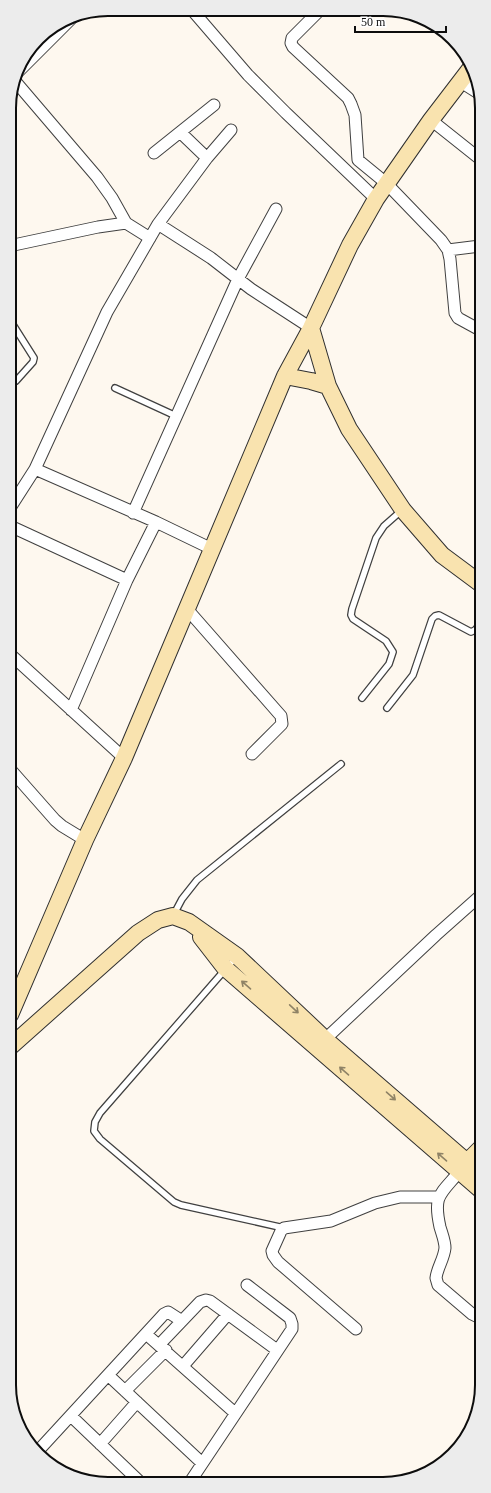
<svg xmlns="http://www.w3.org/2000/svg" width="491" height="1493" font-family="'Times New Roman',serif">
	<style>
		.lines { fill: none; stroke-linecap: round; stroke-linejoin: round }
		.lane-casing { stroke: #404040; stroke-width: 8 }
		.street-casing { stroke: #404040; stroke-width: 13 }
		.secondary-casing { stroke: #2f2f2f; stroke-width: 18 }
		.lane { stroke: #fff; stroke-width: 5.5 }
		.street { stroke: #fff; stroke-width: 11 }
		.secondary { stroke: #f9e3af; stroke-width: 16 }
		.oneway { stroke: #8f8366 }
		.rim { fill: none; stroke: #0d0d0d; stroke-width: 2 }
	</style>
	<rect width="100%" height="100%" fill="#fef8ef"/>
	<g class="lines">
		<defs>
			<path id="lane" d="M 10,320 L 34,358 L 33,362 L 16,381
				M 115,388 L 176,416
				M 362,698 L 389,664 L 393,652 L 386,641 L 353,619 L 351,615 L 352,609 L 376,538 L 384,526 L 401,511
				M 387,708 L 413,675 L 432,619 L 435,616 L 439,615 L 471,632 L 475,630 L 481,623
				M 174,914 L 182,899 L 197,880 L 341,764
				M 237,956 L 100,1113 L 95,1122 L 94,1131 L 100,1139 L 174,1202 L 181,1205 L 284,1228"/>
			<path id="street" d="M 192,10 L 248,75 L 286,113 L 376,199
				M 320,10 L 292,38 L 291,43 L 293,47 L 348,98 L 351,104 L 355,115 L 358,160 L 386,183 L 441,240 L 448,250 L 450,259 L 455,313 L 458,318 L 480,330
				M 16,74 L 75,15
				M 15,81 L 97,177 L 112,198 L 126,223
				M 461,82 L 480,94
				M 431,120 L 480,159
				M 181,133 L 207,158
				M 154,153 L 214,105
				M 158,224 L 207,158 L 231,130
				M 9,246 L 98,227 L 126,223 L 150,238
				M 448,250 L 480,246
				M 35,469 L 156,522 L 212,549
				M 10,508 L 35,469 L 107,312 L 158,224 L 211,258 L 251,289 L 311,328
				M 133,513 L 238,279 L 276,209
				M 10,526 L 127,580
				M 187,609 L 281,716 L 282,724 L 252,754
				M 10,654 L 124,758
				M 71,710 L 127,580 L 156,522
				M 10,769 L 55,820 L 62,826 L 85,840
				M 320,1044 L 436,935 L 481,895
				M 459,1172 C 440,1195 433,1195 440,1227 C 442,1234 445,1241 445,1248 C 444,1259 437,1268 436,1278 L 438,1285 L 472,1314 L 482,1319
				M 356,1329 L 278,1262 L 273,1255 L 272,1251 L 281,1231 L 284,1228 L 331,1221 L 375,1203 L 400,1197 L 439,1197
				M 146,1334 L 235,1413
				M 159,1345 L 200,1302 L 206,1300 L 210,1301 L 277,1350
				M 183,1366 L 228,1314
				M 108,1375 L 202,1463
				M 125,1391 L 166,1350
				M 71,1416 L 140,1482
				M 100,1444 L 137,1402
				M 37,1452 L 164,1314 L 168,1312 L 182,1321
				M 190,1482 L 292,1329 L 292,1324 L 290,1318 L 247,1285"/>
			<path id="secondary" d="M 311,328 L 328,386 L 349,429 L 403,510 L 442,555 L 481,584
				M 285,376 L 311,381 L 328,386
				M 201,937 L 225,968 L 482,1191
				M 10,1015 L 85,840 L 124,758 L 285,376 L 311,328 L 350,245 L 376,199 L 431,120 L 470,69
				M 10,1047 L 138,933 L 158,920 L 173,916 L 189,922 L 237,956 L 326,1040 L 482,1175
				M 460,1169 L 481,1148"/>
		</defs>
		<use href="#lane" class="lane-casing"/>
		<use href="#street" class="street-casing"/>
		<use href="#secondary" class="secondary-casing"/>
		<use href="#lane" class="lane"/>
		<use href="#street" class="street"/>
		<use href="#secondary" class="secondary"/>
	</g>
	<defs><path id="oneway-shaft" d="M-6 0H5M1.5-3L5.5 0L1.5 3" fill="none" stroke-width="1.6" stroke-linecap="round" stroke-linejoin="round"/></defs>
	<g class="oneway">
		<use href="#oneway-shaft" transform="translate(246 985) rotate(-139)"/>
		<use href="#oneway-shaft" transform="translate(294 1009) rotate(43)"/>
		<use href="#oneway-shaft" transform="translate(344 1071) rotate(-139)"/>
		<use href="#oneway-shaft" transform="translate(391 1096) rotate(41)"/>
		<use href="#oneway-shaft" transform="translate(442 1157) rotate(-139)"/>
	</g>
	<path d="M0 0H491V1493H0ZM108 16H383A92 92 0 0 1 475 108V1385A92 92 0 0 1 383 1477H108A92 92 0 0 1 16 1385V108A92 92 0 0 1 108 16Z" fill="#ececec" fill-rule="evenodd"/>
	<path class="rim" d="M108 16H383A92 92 0 0 1 475 108V1385A92 92 0 0 1 383 1477H108A92 92 0 0 1 16 1385V108A92 92 0 0 1 108 16Z"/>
	<path d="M355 26v6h91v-6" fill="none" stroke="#0d0d0d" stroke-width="2"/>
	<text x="361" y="26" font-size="12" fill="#0d0d0d" stroke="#ffffff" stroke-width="3" paint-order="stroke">50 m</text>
</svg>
